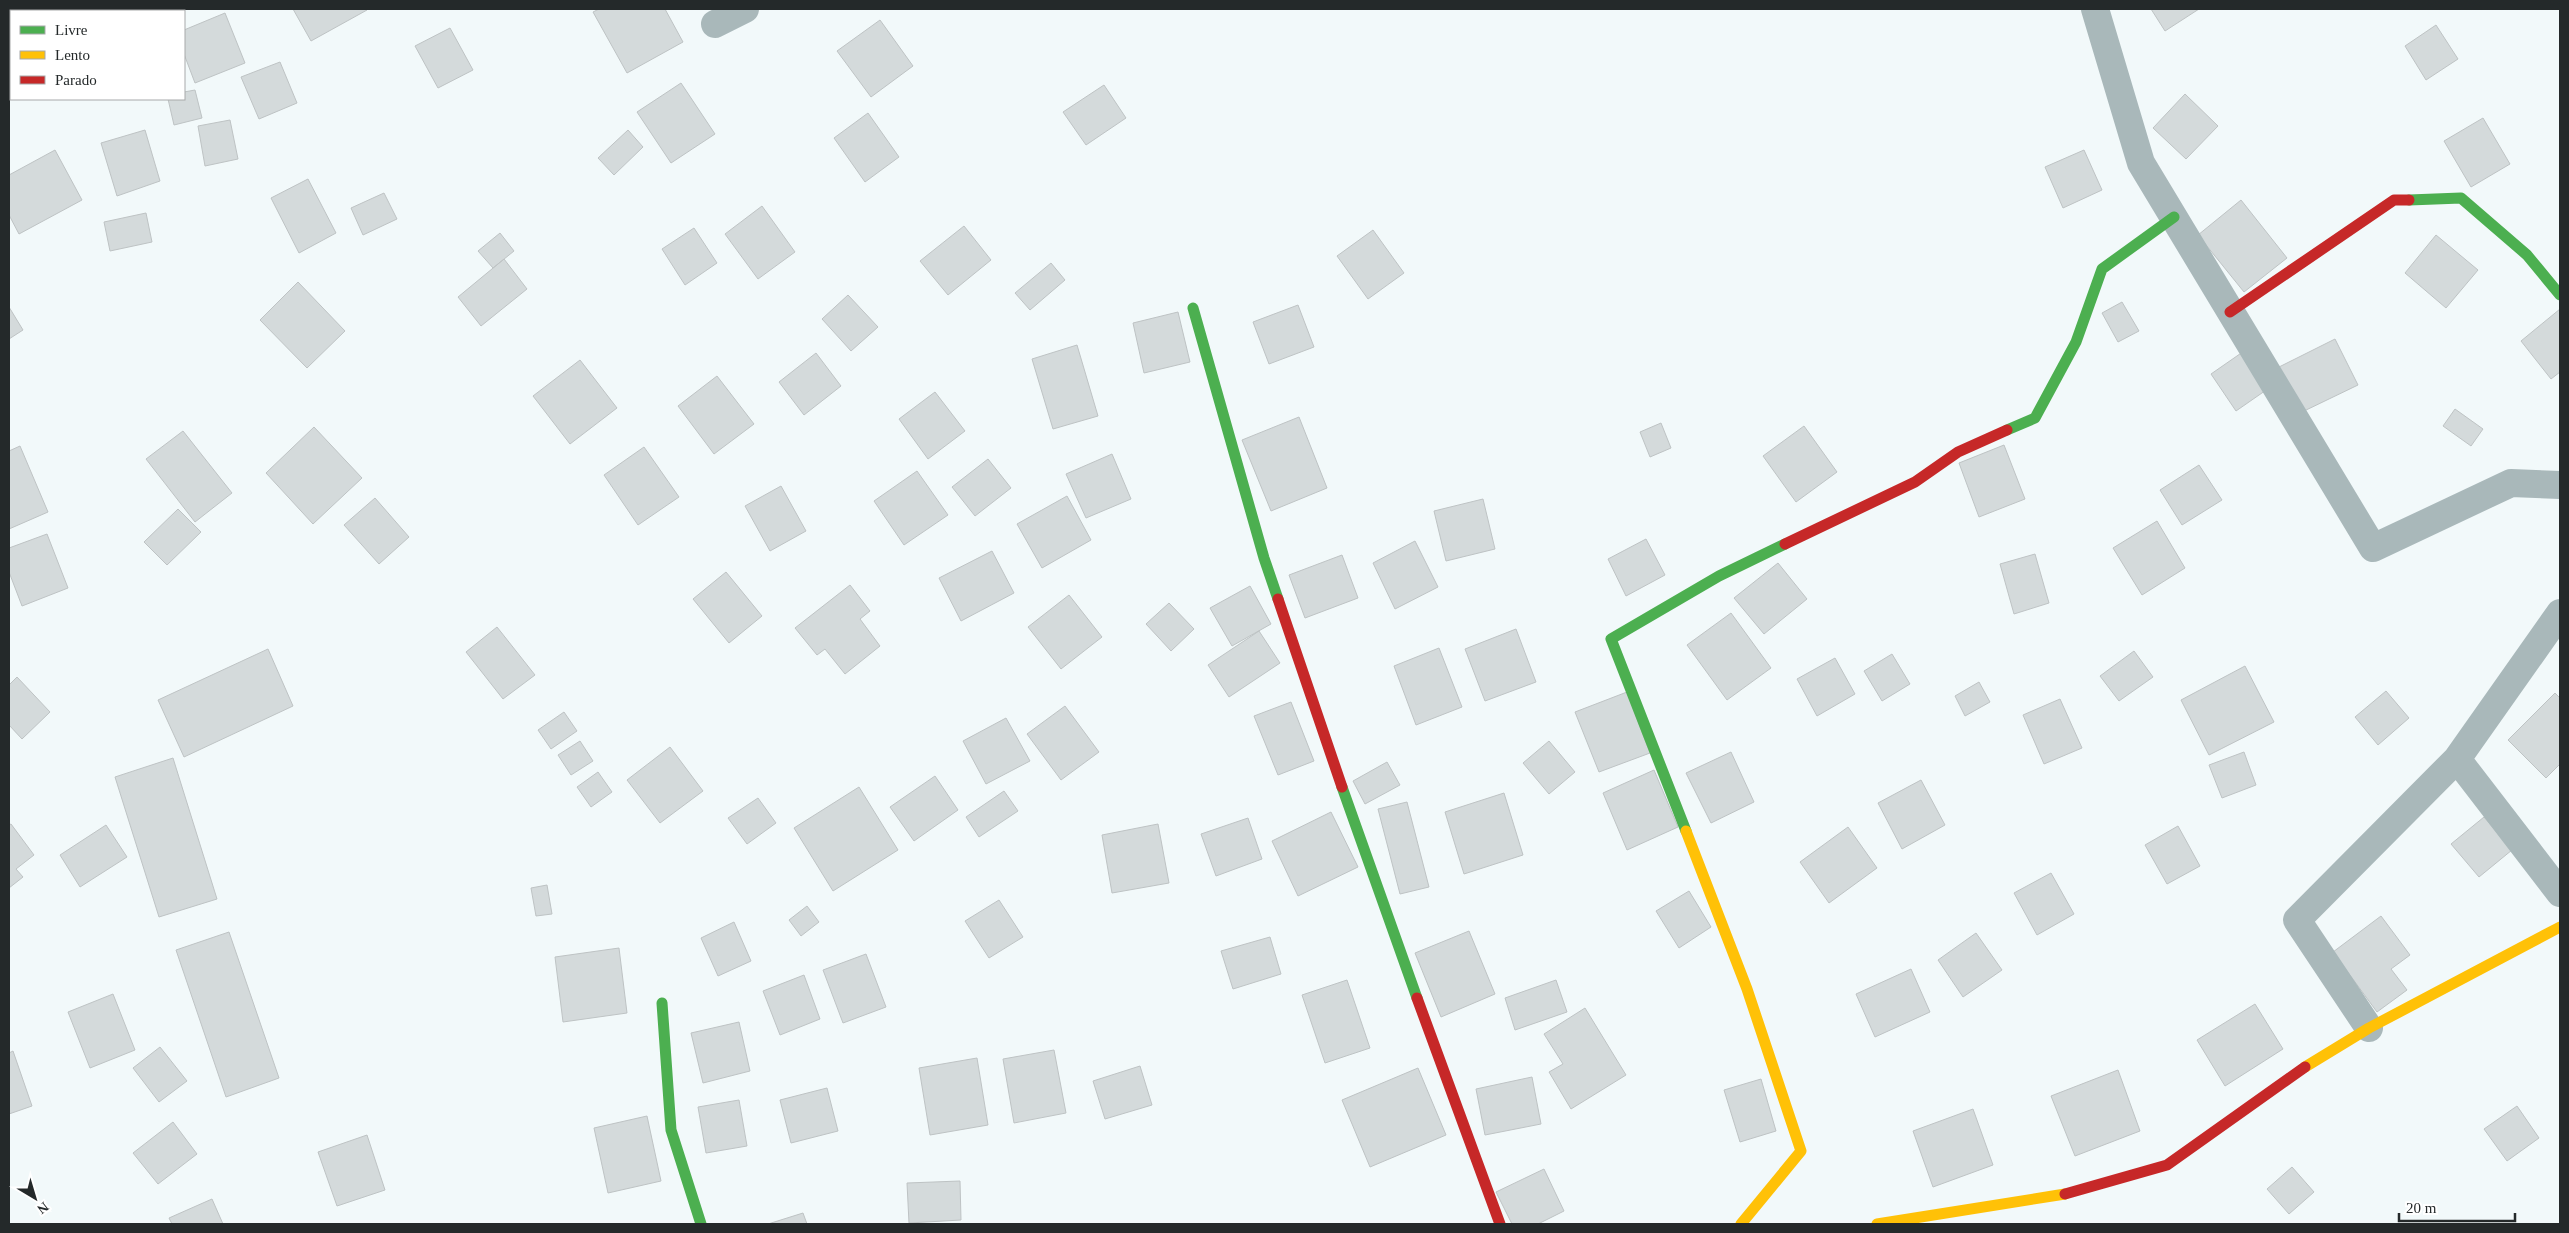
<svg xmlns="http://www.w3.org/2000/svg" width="2569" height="1233" font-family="Georgia,serif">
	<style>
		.building { fill: #d4dadb; stroke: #bec3c4 }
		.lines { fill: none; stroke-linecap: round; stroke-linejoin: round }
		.street { stroke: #a9b8ba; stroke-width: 28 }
		.fast { stroke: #4caf50; stroke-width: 11 }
		.slow { stroke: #ffc107; stroke-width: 11 }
		.jam { stroke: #c62828; stroke-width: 11 }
	</style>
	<rect width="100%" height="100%" fill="#f2f9fa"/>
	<path class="building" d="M 9,9 L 25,9 L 26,11 L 11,11 L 11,43 L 9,44 Z
		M 293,9 L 366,9 L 367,10 L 311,41 Z
		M 599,9 L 665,9 L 683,42 L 627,73 L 593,12 Z
		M 2151,9 L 2199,9 L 2165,31 Z
		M 225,13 L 245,63 L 195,83 L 184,54 L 184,30 Z
		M 880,20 L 913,66 L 871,97 L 837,51 Z
		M 2436,25 L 2458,59 L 2426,80 L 2405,46 Z
		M 450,28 L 473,70 L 438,88 L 415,46 Z
		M 280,62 L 297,103 L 259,119 L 241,77 Z
		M 681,83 L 715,134 L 671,163 L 637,112 Z
		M 1104,85 L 1126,118 L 1086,145 L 1063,112 Z
		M 195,90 L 202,118 L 174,125 L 168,99 L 184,99 L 184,92 Z
		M 2185,94 L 2218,126 L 2186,159 L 2153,128 Z
		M 868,113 L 899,157 L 865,182 L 834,138 Z
		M 2483,118 L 2510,164 L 2471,187 L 2444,141 Z
		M 230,120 L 238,159 L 205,166 L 198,126 Z
		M 145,130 L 160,181 L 117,196 L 101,143 Z
		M 628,130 L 643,147 L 614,175 L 598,158 Z
		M 55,150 L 82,200 L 19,234 L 9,215 L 9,175 Z
		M 2084,150 L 2102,190 L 2063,208 L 2045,167 Z
		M 308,179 L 336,233 L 299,253 L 271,198 Z
		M 384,193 L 397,219 L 363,235 L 351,208 Z
		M 2241,200 L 2287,258 L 2244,292 L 2198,235 Z
		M 762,206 L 795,252 L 758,279 L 725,234 Z
		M 146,213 L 152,242 L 110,251 L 104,222 Z
		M 964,226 L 991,260 L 948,295 L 920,261 Z
		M 694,228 L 717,263 L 685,285 L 662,249 Z
		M 1373,230 L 1404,273 L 1368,299 L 1337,256 Z
		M 500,233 L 514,251 L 493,268 L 478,251 Z
		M 2436,235 L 2478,270 L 2446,308 L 2405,273 Z
		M 504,259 L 527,289 L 481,326 L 458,297 Z
		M 1051,263 L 1065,280 L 1030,310 L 1015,293 Z
		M 298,282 L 345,331 L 307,368 L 260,320 Z
		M 848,295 L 878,327 L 851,351 L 822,319 Z
		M 2122,302 L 2139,331 L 2118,342 L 2102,313 Z
		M 1298,305 L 1314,347 L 1269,364 L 1253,322 Z
		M 9,307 L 23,330 L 9,339 Z
		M 2560,309 L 2560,372 L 2551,379 L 2521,341 Z
		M 1178,312 L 1190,362 L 1144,373 L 1133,323 Z
		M 2335,339 L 2358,385 L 2302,412 L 2279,367 Z
		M 1077,345 L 1098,416 L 1053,429 L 1032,359 Z
		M 2247,349 L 2272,386 L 2236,411 L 2211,374 Z
		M 816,353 L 841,386 L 804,415 L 779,382 Z
		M 580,360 L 617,408 L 570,444 L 533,396 Z
		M 717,376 L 754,424 L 714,454 L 678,406 Z
		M 935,392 L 965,431 L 928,459 L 899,419 Z
		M 2455,409 L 2483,429 L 2471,446 L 2443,426 Z
		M 1299,417 L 1327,488 L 1271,511 L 1242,440 Z
		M 1661,423 L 1671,448 L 1650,457 L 1640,432 Z
		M 1804,426 L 1837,472 L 1796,502 L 1763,456 Z
		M 314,427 L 362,478 L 313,524 L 266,473 Z
		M 183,431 L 232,493 L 195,522 L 146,459 Z
		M 2004,445 L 2025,499 L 1979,517 L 1959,463 Z
		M 20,446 L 48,512 L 9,529 L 9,451 Z
		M 644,447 L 679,497 L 638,525 L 604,475 Z
		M 1112,454 L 1131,499 L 1086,518 L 1066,474 Z
		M 988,459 L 1011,488 L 975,516 L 952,487 Z
		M 2199,465 L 2222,500 L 2182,525 L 2160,490 Z
		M 917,471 L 948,515 L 904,545 L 874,501 Z
		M 781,486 L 806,531 L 770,551 L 745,506 Z
		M 1067,496 L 1091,540 L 1042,568 L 1017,524 Z
		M 375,498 L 409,537 L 379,564 L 344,525 Z
		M 1483,499 L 1495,549 L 1446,561 L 1434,511 Z
		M 178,509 L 201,532 L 167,565 L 144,542 Z
		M 2157,521 L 2185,568 L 2142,595 L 2113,548 Z
		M 47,534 L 68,588 L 22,606 L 9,572 L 9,548 Z
		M 1646,539 L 1665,575 L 1626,596 L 1608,559 Z
		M 1415,541 L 1438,587 L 1395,609 L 1373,563 Z
		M 992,551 L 1014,593 L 961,621 L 939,578 Z
		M 2035,554 L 2049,603 L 2014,614 L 2000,564 Z
		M 1342,555 L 1358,598 L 1305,618 L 1289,575 Z
		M 1778,563 L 1807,599 L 1764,634 L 1734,598 Z
		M 726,572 L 762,616 L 729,643 L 693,599 Z
		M 850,585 L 870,611 L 860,619 L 880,646 L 845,674 L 825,649 L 817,655 L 795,628 Z
		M 1250,586 L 1271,624 L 1232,646 L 1210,608 Z
		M 1069,595 L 1102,637 L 1061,669 L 1028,627 Z
		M 1169,603 L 1194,629 L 1171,651 L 1146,624 Z
		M 1731,613 L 1771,668 L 1727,700 L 1687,645 Z
		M 497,627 L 535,675 L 503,699 L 466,652 Z
		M 1516,629 L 1536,682 L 1485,701 L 1465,649 Z
		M 1259,631 L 1280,663 L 1229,697 L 1208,665 Z
		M 1439,648 L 1462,707 L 1416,725 L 1394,666 Z
		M 268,649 L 293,706 L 184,757 L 158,700 Z
		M 2134,651 L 2153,677 L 2119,701 L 2100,676 Z
		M 1892,654 L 1910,684 L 1882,701 L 1864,671 Z
		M 1835,658 L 1855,694 L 1817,716 L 1797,679 Z
		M 2245,666 L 2274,722 L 2209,755 L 2181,700 Z
		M 17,677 L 50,712 L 22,739 L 9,725 L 9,685 Z
		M 1979,682 L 1990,702 L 1965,716 L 1955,696 Z
		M 2386,691 L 2409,718 L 2378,745 L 2355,717 Z
		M 1627,692 L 1650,753 L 1599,772 L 1575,712 Z
		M 2555,693 L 2560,698 L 2560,764 L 2546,778 L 2508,740 Z
		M 2060,699 L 2082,748 L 2044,764 L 2023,715 Z
		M 1291,702 L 1314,761 L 1278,775 L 1254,716 Z
		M 1065,706 L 1099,752 L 1061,780 L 1027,734 Z
		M 564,712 L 577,731 L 551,749 L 538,730 Z
		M 1006,718 L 1030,761 L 986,784 L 963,741 Z
		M 580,741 L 593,761 L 571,775 L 558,755 Z
		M 1549,741 L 1575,772 L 1549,794 L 1523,763 Z
		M 670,747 L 703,791 L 660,823 L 627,780 Z
		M 1731,752 L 1754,802 L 1711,823 L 1686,773 Z
		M 2244,752 L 2256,785 L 2222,798 L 2209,765 Z
		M 173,758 L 217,899 L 159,917 L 115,777 Z
		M 1387,762 L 1400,785 L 1365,804 L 1353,781 Z
		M 1654,770 L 1678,827 L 1627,850 L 1603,793 Z
		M 598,772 L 612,792 L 591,807 L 577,787 Z
		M 935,776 L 958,810 L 914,841 L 890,807 Z
		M 1921,780 L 1945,825 L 1902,849 L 1878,803 Z
		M 859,787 L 898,850 L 833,891 L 794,828 Z
		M 1004,791 L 1018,811 L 979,837 L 966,817 Z
		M 1504,793 L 1523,855 L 1464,874 L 1445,812 Z
		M 758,798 L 776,823 L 747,844 L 728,818 Z
		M 1407,802 L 1429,887 L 1400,894 L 1378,809 Z
		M 1331,812 L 1358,867 L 1298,896 L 1272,841 Z
		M 2484,817 L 2512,850 L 2479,877 L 2451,844 Z
		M 1248,818 L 1262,859 L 1216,876 L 1201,834 Z
		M 11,824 L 34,855 L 16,869 L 23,877 L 9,888 L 9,825 Z
		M 1158,824 L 1169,883 L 1112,893 L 1102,835 Z
		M 106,825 L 127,857 L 80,887 L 60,855 Z
		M 2178,826 L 2200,866 L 2167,884 L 2145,845 Z
		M 1848,827 L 1877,868 L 1829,903 L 1800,862 Z
		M 2051,873 L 2074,914 L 2037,935 L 2014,893 Z
		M 547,885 L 552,914 L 536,916 L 531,888 Z
		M 1689,891 L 1711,927 L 1679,948 L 1656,911 Z
		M 999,900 L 1023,937 L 989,958 L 965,921 Z
		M 807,906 L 819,922 L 801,936 L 789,920 Z
		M 2381,916 L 2410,955 L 2391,969 L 2407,990 L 2377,1012 L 2333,952 Z
		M 734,922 L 751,961 L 718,976 L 701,938 Z
		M 1469,931 L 1495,994 L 1441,1017 L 1415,953 Z
		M 229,932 L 279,1078 L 226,1097 L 176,950 Z
		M 1976,933 L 2002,970 L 1963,997 L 1938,960 Z
		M 1270,937 L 1281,974 L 1233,989 L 1221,951 Z
		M 619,948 L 627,1013 L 563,1022 L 555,957 Z
		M 866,954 L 886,1007 L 843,1023 L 823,970 Z
		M 1911,969 L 1930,1012 L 1875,1037 L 1856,994 Z
		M 804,975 L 820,1019 L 780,1035 L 763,991 Z
		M 1347,980 L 1370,1048 L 1325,1063 L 1302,995 Z
		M 1556,980 L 1567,1012 L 1515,1030 L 1505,998 Z
		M 113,994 L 135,1050 L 90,1068 L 68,1012 Z
		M 2255,1004 L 2283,1049 L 2225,1086 L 2197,1040 Z
		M 1585,1008 L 1626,1075 L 1571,1109 L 1549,1072 L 1563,1064 L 1544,1034 Z
		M 739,1022 L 750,1071 L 703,1083 L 691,1033 Z
		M 160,1047 L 187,1081 L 159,1102 L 133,1068 Z
		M 1054,1050 L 1066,1113 L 1014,1123 L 1003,1059 Z
		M 13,1051 L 32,1106 L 9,1114 L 9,1053 Z
		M 977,1058 L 988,1125 L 930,1135 L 919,1068 Z
		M 1140,1066 L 1152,1105 L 1105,1119 L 1093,1081 Z
		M 1418,1068 L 1446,1135 L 1370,1167 L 1342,1100 Z
		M 2118,1070 L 2140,1131 L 2075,1156 L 2051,1096 Z
		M 1532,1077 L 1541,1124 L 1485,1135 L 1476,1089 Z
		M 1761,1079 L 1776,1131 L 1740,1142 L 1724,1090 Z
		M 827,1088 L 838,1131 L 791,1143 L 780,1100 Z
		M 739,1100 L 747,1146 L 706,1153 L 698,1107 Z
		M 2517,1106 L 2539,1138 L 2507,1161 L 2484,1129 Z
		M 1973,1109 L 1993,1165 L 1933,1187 L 1913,1131 Z
		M 647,1116 L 661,1181 L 608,1193 L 594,1128 Z
		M 173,1122 L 197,1154 L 158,1184 L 133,1153 Z
		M 367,1135 L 385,1190 L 337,1206 L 318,1152 Z
		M 2292,1167 L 2314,1192 L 2289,1214 L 2267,1189 Z
		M 1544,1169 L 1564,1211 L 1538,1224 L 1512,1224 L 1496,1192 Z
		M 960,1181 L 961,1220 L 909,1223 L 907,1183 Z
		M 212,1199 L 223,1224 L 172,1224 L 169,1218 Z
		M 803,1213 L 807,1224 L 768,1224 Z"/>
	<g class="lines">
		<path class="street" d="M 2095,9 L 2141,163 L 2373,548 L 2511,483 L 2560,485
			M 715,24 L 745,9
			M 2457,759 L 2560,893
			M 2369,1028 L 2297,920 L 2457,759 L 2560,613"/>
		<path class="fast" d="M 2409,200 L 2461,198 L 2527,255 L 2560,295
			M 1193,308 L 1264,558 L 1278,599
			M 2007,430 L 2035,418 L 2076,342 L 2102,269 L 2174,217
			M 1342,787 L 1417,998
			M 1686,831 L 1611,639 L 1719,576 L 1785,544
			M 662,1003 L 671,1130 L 701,1224"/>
		<path class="slow" d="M 1686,831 L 1747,989 L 1801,1151 L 1741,1224
			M 2305,1067 L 2369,1028 L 2560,927
			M 1877,1224 L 2065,1194"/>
		<path class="jam" d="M 2230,312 L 2394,200 L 2409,200
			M 1785,544 L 1915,482 L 1958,452 L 2007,430
			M 1278,599 L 1342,787
			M 1417,998 L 1500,1224
			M 2065,1194 L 2167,1165 L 2305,1067"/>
	</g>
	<rect width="2569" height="1233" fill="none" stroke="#24292a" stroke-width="20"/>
	<rect x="10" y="10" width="175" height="90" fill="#ffffff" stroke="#a7a9aa"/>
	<rect x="20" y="26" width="25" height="8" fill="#4caf50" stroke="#a7a9aa"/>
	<text x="55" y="35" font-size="15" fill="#24292a">Livre</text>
	<rect x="20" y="51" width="25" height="8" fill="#ffc107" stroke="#a7a9aa"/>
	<text x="55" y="60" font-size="15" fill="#24292a">Lento</text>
	<rect x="20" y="76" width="25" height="8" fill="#c62828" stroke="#a7a9aa"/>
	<text x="55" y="85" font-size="15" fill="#24292a">Parado</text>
	<g transform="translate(35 1198) rotate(142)" stroke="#ffffff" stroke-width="4" paint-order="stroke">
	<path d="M0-4L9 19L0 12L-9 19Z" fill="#24292a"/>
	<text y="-8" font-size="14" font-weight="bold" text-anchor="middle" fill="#24292a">N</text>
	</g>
	<path d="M2399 1213v8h116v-8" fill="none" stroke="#24292a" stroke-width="2.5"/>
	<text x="2406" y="1213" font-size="15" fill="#24292a" stroke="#ffffff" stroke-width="4" paint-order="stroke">20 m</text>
</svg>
